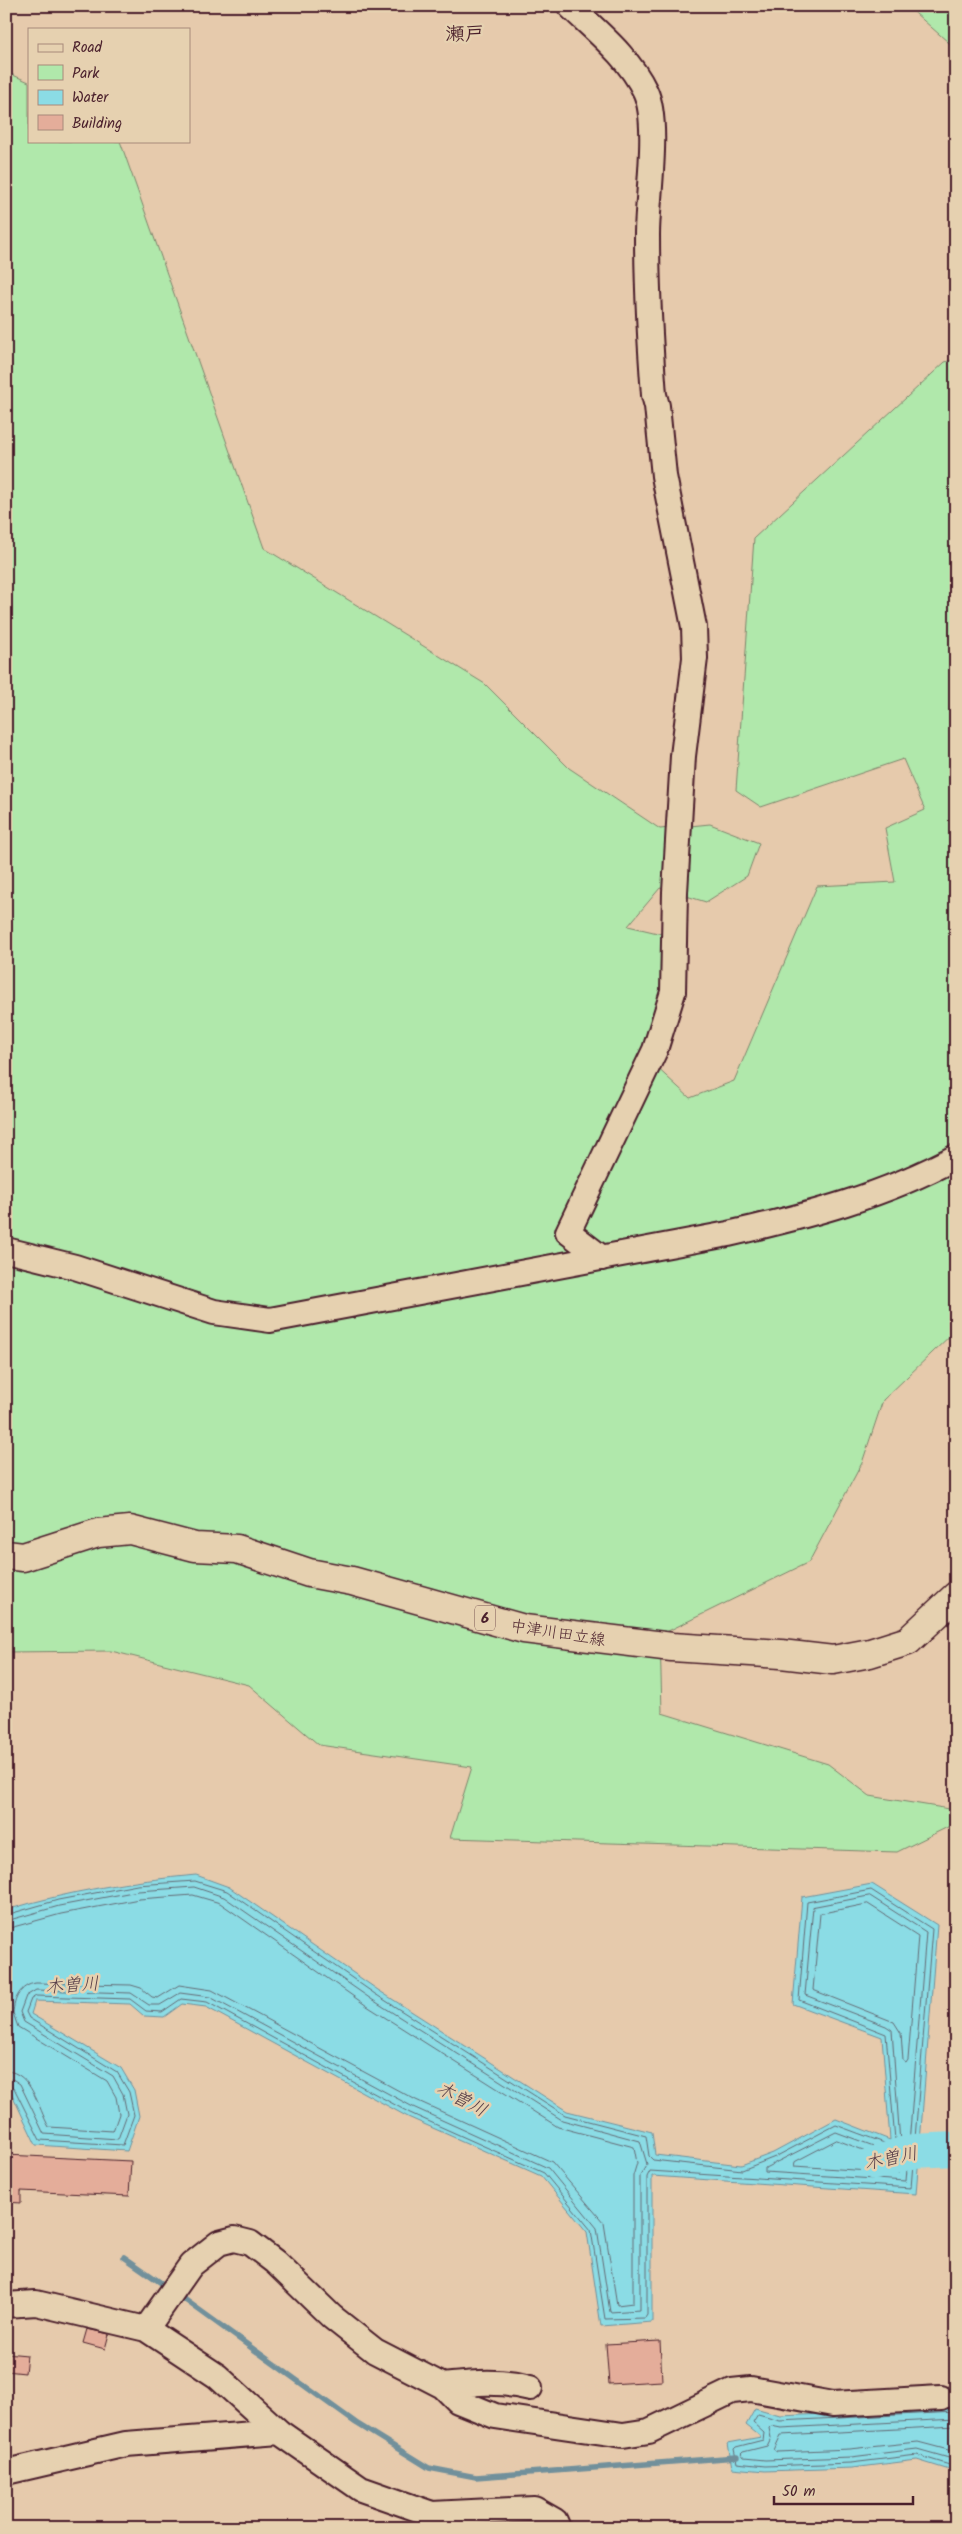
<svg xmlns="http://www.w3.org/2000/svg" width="962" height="2534" font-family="Kalam,'Klee One',sans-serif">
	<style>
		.green { fill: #b0e8ab; stroke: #7d846b }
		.water { fill: #8bdce5; stroke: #71909b }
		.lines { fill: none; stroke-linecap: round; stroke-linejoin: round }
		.shore { stroke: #646b75; stroke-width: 1 }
		.stream { stroke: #71909b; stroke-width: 5.5 }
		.river { stroke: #8bdce5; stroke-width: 34 }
		.building { fill: #e4ad9a; stroke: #4a1f2b }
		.minor-casing { stroke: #4a1f2b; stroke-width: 28 }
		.major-casing { stroke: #4a1f2b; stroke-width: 31 }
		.minor { stroke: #e6d1b0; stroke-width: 24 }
		.major { stroke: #e6d1b0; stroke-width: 28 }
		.labels { text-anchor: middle; stroke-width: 5; stroke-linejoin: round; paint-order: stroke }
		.shield { fill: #e6d1b0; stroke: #795453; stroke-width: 1 }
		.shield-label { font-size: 15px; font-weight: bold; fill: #4a1f2b }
		.street-label { font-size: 16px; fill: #4a1f2b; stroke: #e6d1b0 }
		.water-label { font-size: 18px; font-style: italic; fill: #543b47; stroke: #e6d1b0 }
		.quarter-label { font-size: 19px; font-weight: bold; fill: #4a1f2b; stroke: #e6d1b0 }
	</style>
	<rect width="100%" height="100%" fill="#e6caac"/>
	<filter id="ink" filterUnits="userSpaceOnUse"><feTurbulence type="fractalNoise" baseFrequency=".02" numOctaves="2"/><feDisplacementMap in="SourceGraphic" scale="10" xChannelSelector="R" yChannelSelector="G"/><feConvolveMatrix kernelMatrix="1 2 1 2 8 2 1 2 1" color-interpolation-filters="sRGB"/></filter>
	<g filter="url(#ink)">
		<path class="green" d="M 907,6 L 956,6 L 956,49 Z
			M 6,72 L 29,82 L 29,141 L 120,141 L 264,548 L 485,684 L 569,768 L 660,829 L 710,824 L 759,843 L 747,876 L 706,902 L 660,888 L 628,926 L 666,935 L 665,992 L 642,1054 L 690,1098 L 734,1081 L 817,886 L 895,882 L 885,828 L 925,810 L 903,759 L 761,807 L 736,790 L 754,538 L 945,362 L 956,359 L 956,1330 L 883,1400 L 862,1463 L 809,1562 L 660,1635 L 662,1713 L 828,1764 L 870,1796 L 956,1810 L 956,1823 L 897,1852 L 450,1838 L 472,1767 L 319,1745 L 249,1685 L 111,1651 L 6,1652 Z"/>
		<path class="water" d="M 196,1875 L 229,1887 L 378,1990 L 567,2111 L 652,2132 L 655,2155 L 741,2165 L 773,2153 L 836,2119 L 890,2140 L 882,2037 L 793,2004 L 802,1897 L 872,1884 L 937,1925 L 916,2194 L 652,2176 L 652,2322 L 601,2326 L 587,2232 L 541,2176 L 408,2117 L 206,2007 L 182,2004 L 164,2017 L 144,2016 L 130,2004 L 35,2001 L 31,2014 L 121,2068 L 134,2090 L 139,2116 L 127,2151 L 36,2145 L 10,2090 L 6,2089 L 6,1910 C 70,1891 130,1881 196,1875 Z
			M 956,2408 L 956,2472 L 917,2460 L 852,2468 L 765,2471 L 732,2468 L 728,2443 L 761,2437 L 746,2425 L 755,2409 L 780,2416 Z"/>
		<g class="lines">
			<path class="shore" d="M 870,1896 L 926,1932 L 906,2181 L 765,2172 L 765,2168 L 836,2132 L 887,2151 L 895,2149 L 900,2143 L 892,2030 L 886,2026 L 805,1995 L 813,1907 Z
				M 868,1904 L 918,1936 L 908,2060 L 906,2063 L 903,2061 L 901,2033 L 894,2022 L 813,1990 L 820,1914 Z
				M 6,1915 L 58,1900 L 137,1885 L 195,1881 L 227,1891 L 375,1994 L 565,2115 L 646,2136 L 649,2156 L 653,2160 L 742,2170 L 775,2157 L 836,2125 L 887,2144 L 895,2140 L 886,2034 L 799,2000 L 807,1902 L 871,1890 L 932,1929 L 911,2188 L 650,2171 L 647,2177 L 647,2315 L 645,2318 L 605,2319 L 591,2230 L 544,2173 L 410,2113 L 207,2002 L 181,1999 L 162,2012 L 146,2011 L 130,1999 L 36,1996 L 31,1999 L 26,2012 L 29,2018 L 117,2072 L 129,2092 L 134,2115 L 123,2145 L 40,2140 L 14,2088 L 6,2085
				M 6,1921 L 59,1906 L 138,1891 L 194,1887 L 224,1897 L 371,1999 L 562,2120 L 640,2141 L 647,2164 L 640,2176 L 640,2310 L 610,2312 L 597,2228 L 548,2168 L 413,2107 L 210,1997 L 180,1993 L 160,2005 L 149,2005 L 131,1993 L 36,1990 L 26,1996 L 20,2012 L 24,2022 L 113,2076 L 123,2094 L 127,2114 L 118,2139 L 44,2134 L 20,2084 L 14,2080 L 6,2078
				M 6,1929 L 61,1914 L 139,1899 L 193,1895 L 220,1903 L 367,2006 L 558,2127 L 634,2147 L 637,2163 L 633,2176 L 633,2303 L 617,2305 L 604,2223 L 552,2162 L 416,2100 L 212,1990 L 179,1985 L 158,1998 L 152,1997 L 141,1988 L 131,1985 L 36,1983 C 20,1985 14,1999 13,2013 L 18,2027 L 107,2081 L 116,2097 L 119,2114 L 113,2131 L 49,2127 C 38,2108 32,2072 6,2071
				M 837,2140 L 884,2158 L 899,2157 L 899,2173 L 794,2166 L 795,2162 Z
				M 956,2412 L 780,2421 L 758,2415 L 753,2423 L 764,2433 L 763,2440 L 736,2447 L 734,2449 L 737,2463 L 765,2466 L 851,2463 L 917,2455 L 956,2467
				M 956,2419 L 781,2428 L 771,2426 L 769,2428 L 771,2438 L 767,2446 L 743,2452 L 741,2454 L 744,2458 L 765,2460 L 851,2457 L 917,2449 L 956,2460
				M 956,2426 L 781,2435 L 774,2450 L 777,2452 L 850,2449 L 918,2442 L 956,2452"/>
			<path class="stream" d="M 124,2257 L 167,2287
				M 177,2294 L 356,2423 L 429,2468 L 476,2477 L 737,2457"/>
			<path class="river" d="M 875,2163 L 913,2151 L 956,2149"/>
		</g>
		<path class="building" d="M 6,2155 L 131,2161 L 129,2196 L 21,2191 L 21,2203 L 6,2202 Z
			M 87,2329 L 109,2334 L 105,2349 L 83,2343 Z
			M 660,2341 L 662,2381 L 609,2384 L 606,2344 Z
			M 6,2353 L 27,2355 L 25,2373 L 6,2371 Z"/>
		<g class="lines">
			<defs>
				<path id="minor" d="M 570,6 C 597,32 629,57 645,91 C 660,122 647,199 647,235 C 647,289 650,342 654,395 L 657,406 L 664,476 L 694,627 L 695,658 L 683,756 L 675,892 L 673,992 L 655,1050 L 568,1232 L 602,1258
					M 6,1250 L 75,1267 L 214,1312 L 270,1320 L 728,1234 C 807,1216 884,1196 956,1157
					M 6,2305 L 36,2303 L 146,2329 L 217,2376 L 279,2432 L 361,2489 L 432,2514 L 534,2509 L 555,2521 L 558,2528
					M 146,2329 L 191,2265 L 219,2243 L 234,2239 L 250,2243 L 275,2262 L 332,2317 L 375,2351 L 443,2386 L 458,2401 L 495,2416 L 623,2435 L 649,2431 L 732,2391 L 751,2389 L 833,2404 L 941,2398
					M 443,2386 C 473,2383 500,2380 530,2388
					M 6,2472 L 126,2444 L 279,2432"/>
				<path id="major" d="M 6,1555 L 23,1557 L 98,1533 L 130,1530 L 195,1547 L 237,1549 L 309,1573 L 352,1581 L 524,1629 L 672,1647 L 781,1654 L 833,1660 L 870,1653 L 908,1641 L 956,1596"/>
			</defs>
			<use href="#minor" class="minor-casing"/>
			<use href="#major" class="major-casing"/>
			<use href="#minor" class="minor"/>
			<use href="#major" class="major"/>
		</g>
	</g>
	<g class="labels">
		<rect class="shield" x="475" y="1605.5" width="20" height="25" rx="4"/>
		<g class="shield-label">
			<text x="485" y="1623">6</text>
		</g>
		<g class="street-label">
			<text transform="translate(558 1632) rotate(9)" y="6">中津川田立線</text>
		</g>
		<g class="water-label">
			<text transform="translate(72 1985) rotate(-4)" y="6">木曽川</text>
			<text transform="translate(462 2099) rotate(28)" y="6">木曽川</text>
			<text transform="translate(891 2158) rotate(-12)" y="6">木曽川</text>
		</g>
		<g class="quarter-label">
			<text x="465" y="40">瀬戸</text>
		</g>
	</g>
	<rect width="962" height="2534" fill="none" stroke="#e6d1b0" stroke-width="25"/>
	<rect x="12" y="12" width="937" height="2509" fill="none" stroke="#4a1f2b" stroke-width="2" filter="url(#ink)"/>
	<rect x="28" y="28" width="162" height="115" fill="#e6d1b0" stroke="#a88a7b"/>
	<rect x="38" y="44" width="25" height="8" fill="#e6d1b0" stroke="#a88a7b"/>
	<text x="72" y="52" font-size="15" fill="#4a1f2b">Road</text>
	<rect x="38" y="65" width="25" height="15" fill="#b0e8ab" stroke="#a88a7b"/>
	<text x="72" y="78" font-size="15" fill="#4a1f2b">Park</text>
	<rect x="38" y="90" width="25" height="15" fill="#8bdce5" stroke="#a88a7b"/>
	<text x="72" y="102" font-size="15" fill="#4a1f2b">Water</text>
	<rect x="38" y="115" width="25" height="15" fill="#e4ad9a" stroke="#a88a7b"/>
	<text x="72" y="128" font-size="15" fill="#4a1f2b">Building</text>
	<path d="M774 2496v8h139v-8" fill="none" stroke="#4a1f2b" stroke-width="2.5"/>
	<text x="782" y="2496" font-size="15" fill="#4a1f2b" stroke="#e6d1b0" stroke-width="4" paint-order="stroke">50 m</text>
</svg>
